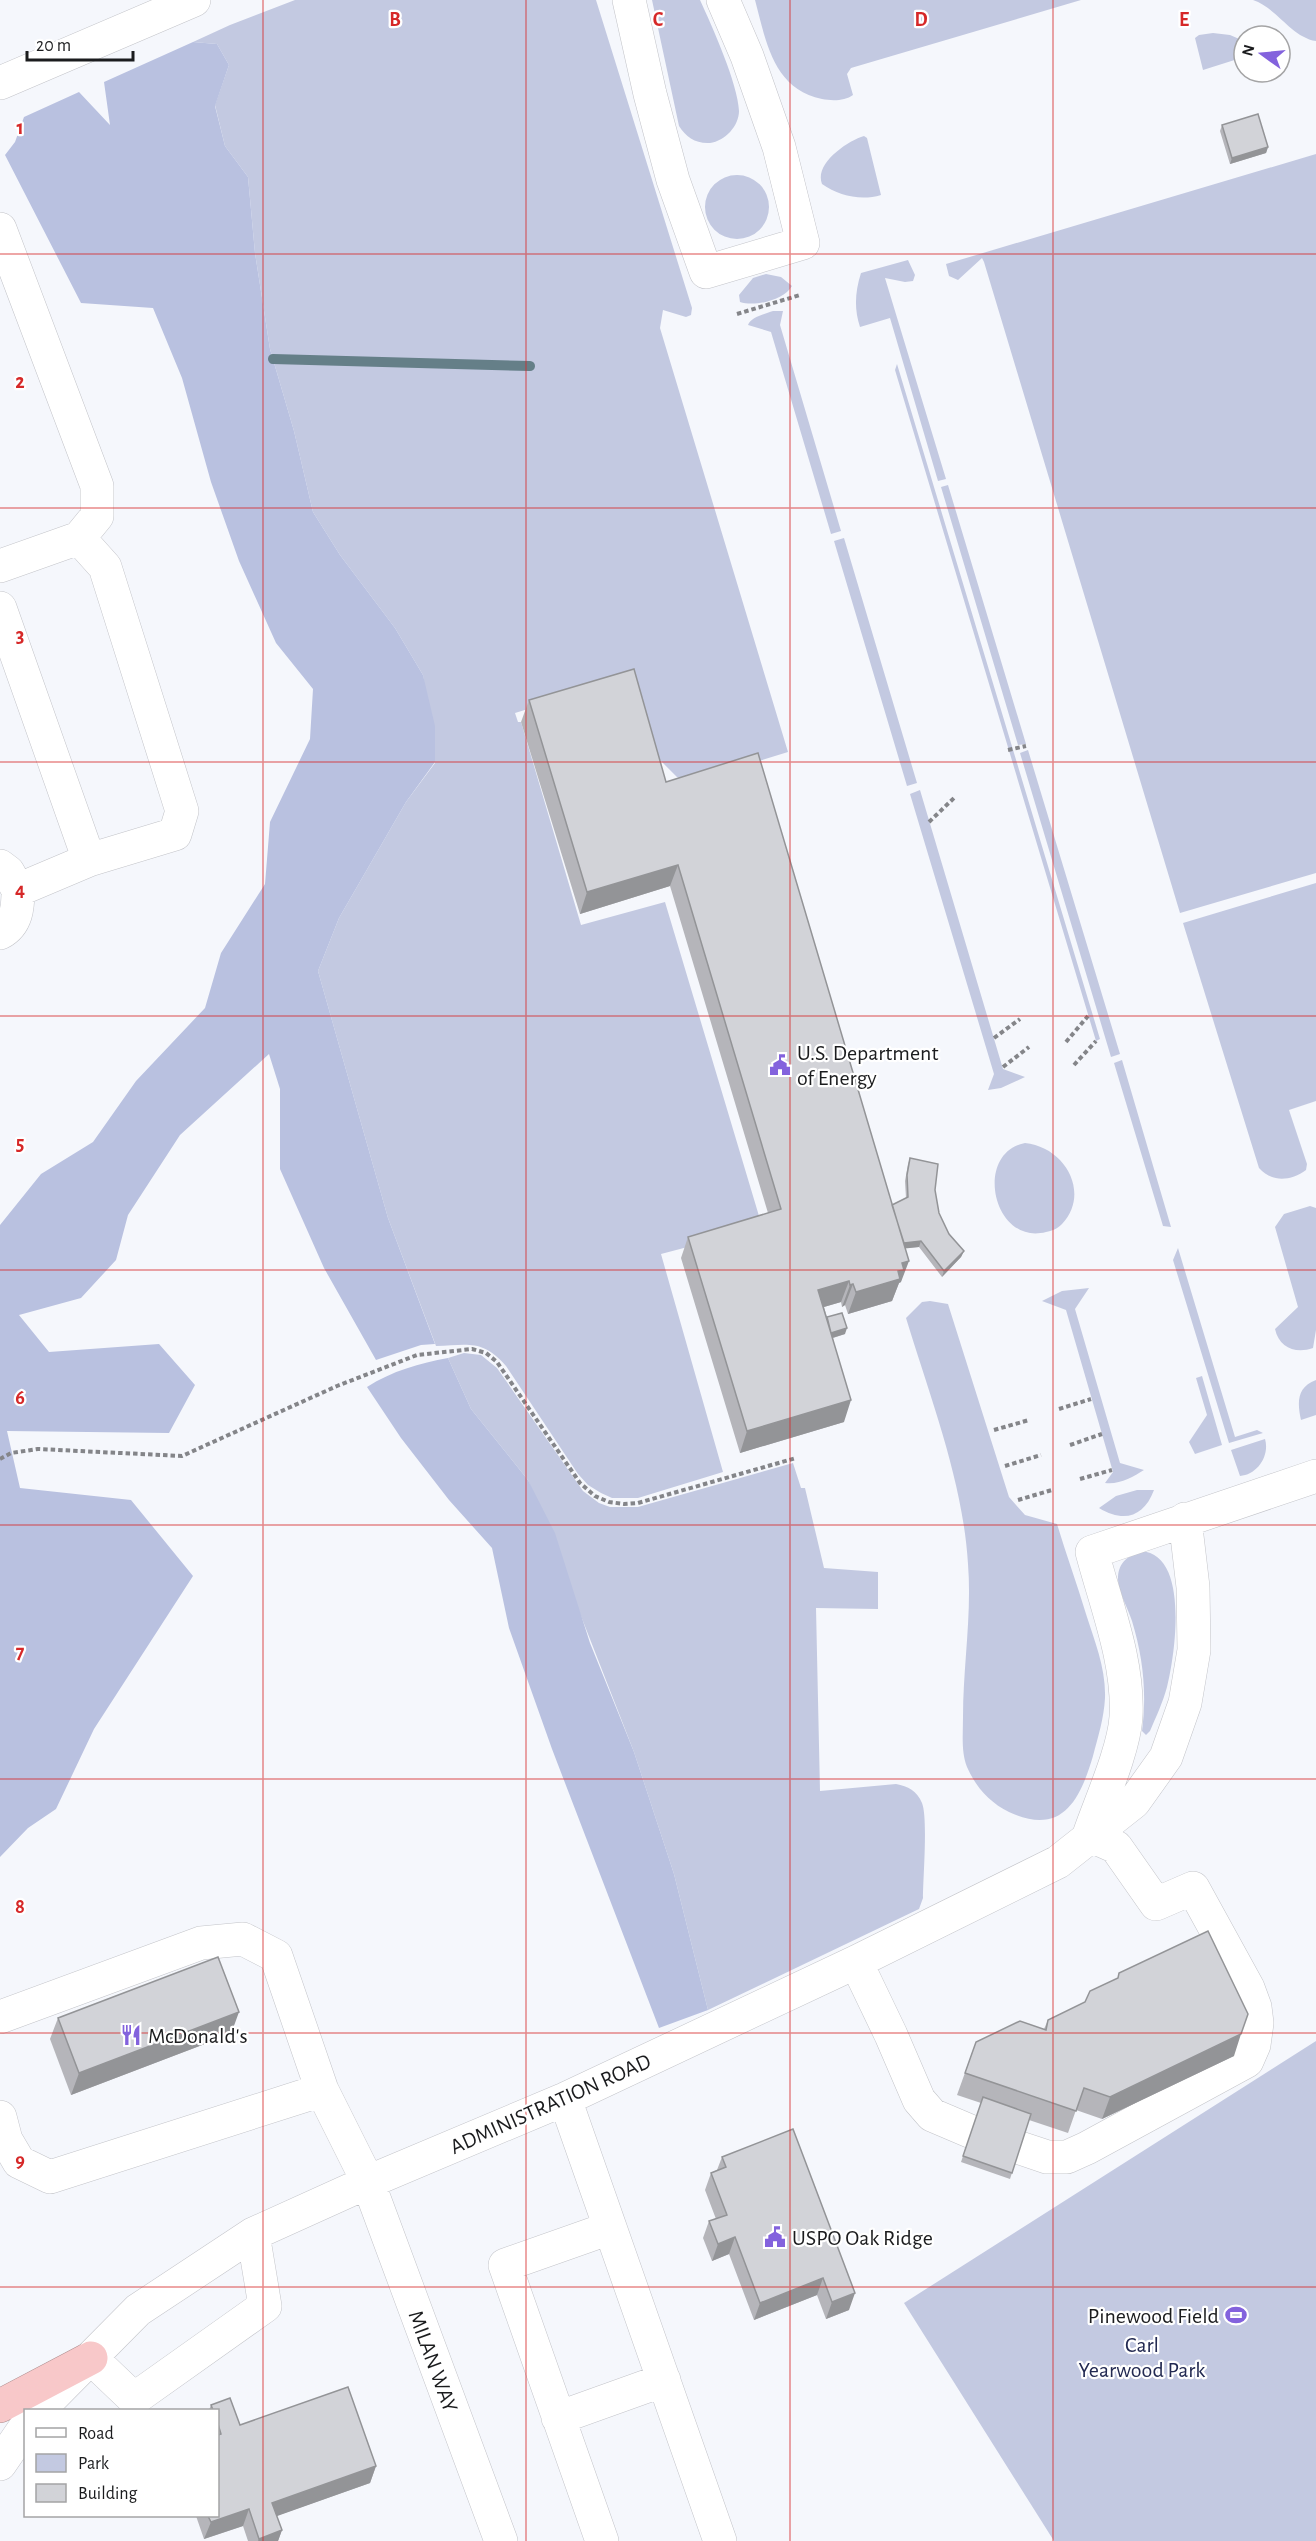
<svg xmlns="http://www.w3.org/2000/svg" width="1316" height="2541" font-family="'Alegreya Sans',sans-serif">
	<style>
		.green { fill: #c3c9e1 }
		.forest { fill: #b9c1e0 }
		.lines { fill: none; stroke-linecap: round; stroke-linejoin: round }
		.stream { stroke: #657f88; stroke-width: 10 }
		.minor-casing { stroke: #c3c4c9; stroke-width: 34 }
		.highway-casing { stroke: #ab8c8d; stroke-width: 34 }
		.path { stroke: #848589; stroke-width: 4; stroke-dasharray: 4.5 3; stroke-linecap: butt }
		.minor { stroke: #fff; stroke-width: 33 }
		.highway { stroke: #f8c8c9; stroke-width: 33 }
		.wall { fill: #b5b5ba }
		.shaded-wall { fill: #939497 }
		.building { fill: #d2d3d8; stroke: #939497; stroke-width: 1.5 }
		.grid { fill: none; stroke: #d62828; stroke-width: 1.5; stroke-opacity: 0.55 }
		.labels { text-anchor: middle; stroke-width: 4.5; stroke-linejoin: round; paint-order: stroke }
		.poi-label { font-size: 22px; fill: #1b1c1e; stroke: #fff; text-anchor: start }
		.street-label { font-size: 22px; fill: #1b1c1e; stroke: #fff }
		.park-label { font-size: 22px; fill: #222951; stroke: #fff }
		.grid-label { font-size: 20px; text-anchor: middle; font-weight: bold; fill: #d62828; stroke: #fff; stroke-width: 4.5; stroke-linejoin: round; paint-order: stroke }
	</style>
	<rect width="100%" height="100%" fill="#f5f7fc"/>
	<path class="green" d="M 295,0 L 596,0 L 692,308 L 691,315 L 686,317 L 663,310 L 660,328 L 788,752 L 691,782 L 677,777 L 652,752 L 629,678 L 515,713 L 518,722 L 521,722 L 581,925 L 665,902 L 759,1216 L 699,1244 L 661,1254 L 723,1472 L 638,1498 L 612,1498 L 601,1493 L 588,1485 L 578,1474 L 506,1366 C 483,1339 468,1345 436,1346 L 388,1218 L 318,971 L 339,918 L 406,802 L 435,763 L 423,675 L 395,628 L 340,555 L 313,512 L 294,431 L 270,349 L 255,253 L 248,177 L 225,146 L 215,105 L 229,65 L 217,44 L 193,42 L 230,25 Z
		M 652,0 L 700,0 C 712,26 738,84 739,111 C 739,126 725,141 710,143 C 696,144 686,137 679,126 Z
		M 755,0 L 1081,0 L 851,68 L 847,74 L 853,95 C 845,101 832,101 822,99 C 773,89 766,41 755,0 Z
		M 1253,0 L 1316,0 L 1316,41 C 1291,37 1277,8 1253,0 Z
		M 1213,33 L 1230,35 L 1244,41 L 1244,57 L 1203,70 L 1195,38 L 1199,35 Z
		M 864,136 L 867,138 L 881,195 C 861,201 839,196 822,184 C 814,164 847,141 864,136 Z
		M 1316,154 L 1316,873 L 1180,913 L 984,262 L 982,258 L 958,280 L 949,276 L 946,264 Z
		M705 207a32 32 0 1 1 64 0a32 32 0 1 1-64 0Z
		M 908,260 L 915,275 L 913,281 L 905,282 L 885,278 L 946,479 L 938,481 L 890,318 L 860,327 C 854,309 855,292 861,273 Z
		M 766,274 L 781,277 L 792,286 C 784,300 755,307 740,302 L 739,295 L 753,278 Z
		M 773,311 L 783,311 L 780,325 L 841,531 L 831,534 L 771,332 L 748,325 C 751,317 765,314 773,311 Z
		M 897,364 L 1100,1039 L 1096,1041 L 895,370 Z
		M 948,485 L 1026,744 L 1018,745 L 941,487 Z
		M 844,538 L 917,783 L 907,786 L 834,541 Z
		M 1028,750 L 1120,1054 L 1111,1057 L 1020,753 Z
		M 920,790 L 1003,1069 L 1025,1077 L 1001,1088 L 988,1090 L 994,1074 L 910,794 Z
		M 1316,883 L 1316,1101 L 1289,1110 L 1307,1164 L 1306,1170 C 1291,1181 1272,1183 1259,1168 L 1183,923 Z
		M 1122,1060 L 1171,1227 L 1163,1226 L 1114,1063 Z
		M 1025,1143 C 1065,1147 1091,1193 1062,1224 C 1057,1229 1052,1231 1046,1232 C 993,1246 973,1153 1025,1143 Z
		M 1310,1206 L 1316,1208 L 1316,1330 L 1313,1348 C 1296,1354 1279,1348 1275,1329 L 1298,1307 L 1275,1227 L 1284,1214 Z
		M 1178,1248 L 1235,1437 L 1257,1430 L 1263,1433 L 1229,1443 L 1173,1260 Z
		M 1089,1288 L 1075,1309 L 1120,1463 L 1144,1470 C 1133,1477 1119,1485 1105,1483 L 1113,1472 L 1066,1310 L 1042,1301 L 1062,1291 Z
		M 930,1301 L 948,1304 L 1009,1497 L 1025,1515 L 1057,1524 C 1066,1554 1077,1584 1086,1614 C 1095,1642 1106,1669 1105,1698 C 1104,1718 1098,1737 1093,1756 C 1080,1800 1062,1837 1009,1812 C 990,1803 975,1786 967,1767 C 961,1752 963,1734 963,1717 C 963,1666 972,1615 968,1564 C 963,1481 930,1397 906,1318 L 922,1302 Z
		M 464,1353 L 481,1355 L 497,1368 L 583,1491 L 599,1503 L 610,1507 L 638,1507 L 793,1463 L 801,1488 L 805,1488 L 824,1568 L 878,1572 L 878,1609 L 816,1608 L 820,1791 L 896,1784 C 908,1786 917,1791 922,1803 C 928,1818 923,1878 923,1898 L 919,1909 L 708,2010 L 674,1874 L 634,1752 L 528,1480 L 471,1409 L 448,1358 Z
		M 1202,1376 L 1222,1445 L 1195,1454 L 1189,1442 L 1207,1415 L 1196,1378 Z
		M 1316,1380 L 1316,1415 L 1301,1420 C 1297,1402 1297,1387 1316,1380 Z
		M 1265,1439 C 1270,1456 1257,1475 1240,1476 L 1231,1450 Z
		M 1137,1490 L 1154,1490 C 1144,1517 1124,1523 1099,1508 L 1116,1496 Z
		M 1141,1551 C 1190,1554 1175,1655 1167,1687 C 1163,1702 1156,1717 1150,1731 L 1146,1735 L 1142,1731 C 1147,1693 1143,1657 1132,1621 C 1128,1608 1117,1590 1118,1577 C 1119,1562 1128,1556 1141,1551 Z
		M 1316,2041 L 1316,2541 L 1054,2541 L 904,2303 Z"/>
	<path class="forest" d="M 193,42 L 217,44 L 229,65 L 215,106 L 225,146 L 248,177 L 255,253 L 270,349 L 294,431 L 313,512 L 340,555 L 395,628 L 423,675 L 435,726 L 435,762 L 406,802 L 339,918 L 318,971 L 388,1218 L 435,1344 L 421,1345 L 376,1360 L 324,1268 L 280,1169 L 280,1089 L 269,1054 L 180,1135 L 128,1215 L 116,1260 L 81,1298 L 19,1315 L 49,1352 L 159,1344 L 195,1385 L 169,1433 L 7,1431 L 20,1488 L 131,1500 L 193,1576 L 94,1729 L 56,1809 L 28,1828 L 0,1857 L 0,1225 L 41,1174 L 93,1142 L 136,1081 L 205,1008 L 221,953 L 265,884 L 270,822 L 310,739 L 313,689 L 276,643 L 239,561 L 211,482 L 182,378 L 153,308 L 81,303 L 5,155 L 15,142 L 24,117 L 79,92 L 110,125 L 104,82 Z
		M 448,1358 L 471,1409 L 528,1480 L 555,1533 L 590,1643 L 634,1752 L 674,1874 L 708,2010 L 659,2028 L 552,1749 L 509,1628 L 492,1548 L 449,1500 L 401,1438 L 367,1387 C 392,1371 420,1363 448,1358 Z"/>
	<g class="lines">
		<path class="stream" d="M 273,359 L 530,366"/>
		<defs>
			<path id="minor" d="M 629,0 L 650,94 L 673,180 L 706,272 L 803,243 L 779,147 L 747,56 L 723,0
				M 0,83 L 194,0
				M 0,229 L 97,486 L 97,516 L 79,538 L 0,566
				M 0,608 L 89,860
				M 0,866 L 8,872 L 18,890 L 89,860 L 175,834 L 182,811 L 105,567 L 79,538
				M 0,933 C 17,924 18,907 18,890
				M 1089,1835 C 1100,1803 1124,1750 1126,1717 C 1129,1662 1106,1605 1092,1552 L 1316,1476
				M 856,1962 L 891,2035 L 919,2100 L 932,2115 L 972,2132 L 1047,2157 L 1067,2157 L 1087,2148 L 1247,2061 L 1254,2045 L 1257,2023 L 1255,2007 L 1248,1988 L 1193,1888 L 1156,1904 L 1116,1847 L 1089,1835
				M 0,2017 L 201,1943 L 243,1939 L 276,1956 L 322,2090 L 50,2177 L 19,2162 L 6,2140 L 0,2117
				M 322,2090 L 368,2182 L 501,2541
				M 565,2099 L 720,2541
				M 91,2358 L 134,2399 L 265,2306 L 253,2234
				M 39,2410 L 138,2310 L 253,2234 L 368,2182 L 565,2099 L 856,1962 L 1058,1862 L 1134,1802 L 1166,1757 L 1185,1703 L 1194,1650 L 1193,1587 L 1185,1519
				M 558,2418 L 664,2380
				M 0,2464 L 26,2426
				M 602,2541 L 505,2265 L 610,2228"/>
			<path id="highway" d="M 0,2406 L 91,2358"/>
		</defs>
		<use href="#minor" class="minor-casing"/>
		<use href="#highway" class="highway-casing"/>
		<path class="path" d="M 737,314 L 800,295
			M 1008,750 L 1026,746
			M 929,822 L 954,798
			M 994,1038 L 1020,1019
			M 1066,1042 L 1088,1016
			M 1074,1065 L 1096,1041
			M 1003,1067 L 1029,1047
			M 1059,1409 L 1091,1399
			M 994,1430 L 1029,1420
			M 1070,1445 L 1102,1434
			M 0,1459 L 11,1453 L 38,1449 L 182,1456 L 337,1386 L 417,1355 L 472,1349 L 486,1353 L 497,1362 L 580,1483 L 595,1496 L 609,1502 L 624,1504 L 638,1503 L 796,1458
			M 1005,1466 L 1041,1455
			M 1080,1479 L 1112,1470
			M 1018,1500 L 1052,1490"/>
		<use href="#minor" class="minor"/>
		<use href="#highway" class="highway"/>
	</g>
	<path class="wall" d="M 1222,125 L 1268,147 L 1266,153 L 1230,164 L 1220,131 Z
		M 529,700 L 666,782 L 892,1205 L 906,1198 L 905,1181 L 908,1164 L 910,1158 L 935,1190 L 939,1213 L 949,1234 L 964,1251 L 961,1257 L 942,1277 L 919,1247 L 905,1248 L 901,1282 L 899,1283 L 892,1301 L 848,1314 L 845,1305 L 842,1307 L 841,1302 L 824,1307 L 827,1317 L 845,1334 L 833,1338 L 844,1422 L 740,1453 L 681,1258 L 688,1237 L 768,1213 L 670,886 L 580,914 L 521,722 Z
		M 58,2018 L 231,2034 L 71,2095 L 50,2039 Z
		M 1048,2020 L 1234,2056 L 1102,2119 L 1076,2110 L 1068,2133 L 1029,2120 L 1010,2179 L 961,2162 L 981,2103 L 957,2095 L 976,2042 L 1044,2029 Z
		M 722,2157 L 849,2310 L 826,2319 L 817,2295 L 754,2320 L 729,2254 L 712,2261 L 703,2238 L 709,2221 L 716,2219 L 705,2190 L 711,2173 L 717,2170 Z
		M 211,2405 L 240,2425 L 376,2466 L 370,2483 L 276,2516 L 282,2530 L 278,2541 L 248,2541 L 243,2526 L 204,2539 L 196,2516 L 218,2516 L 218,2410 L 209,2410 Z"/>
	<path class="shaded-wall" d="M 1268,147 L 1266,153 L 1230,164 L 1232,158 Z
		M 678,865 L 670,886 L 580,914 L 587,892 Z
		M 921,1241 L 919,1247 L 891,1250 L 894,1244 Z
		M 964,1251 L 961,1257 L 942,1277 L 944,1271 Z
		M 909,1261 L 901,1282 L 899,1283 L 892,1301 L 848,1314 L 856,1292 L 898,1271 L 902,1263 Z
		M 849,1281 L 841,1302 L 810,1311 L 818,1290 Z
		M 853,1284 L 845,1305 L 842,1307 L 850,1285 Z
		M 847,1328 L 845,1334 L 819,1342 L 821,1336 Z
		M 851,1400 L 844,1422 L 740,1453 L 747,1431 Z
		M 239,2012 L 231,2034 L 71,2095 L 79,2073 Z
		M 1241,2034 L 1234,2056 L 1102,2119 L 1110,2097 Z
		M 735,2237 L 729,2254 L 712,2261 L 718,2244 Z
		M 823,2278 L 817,2295 L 754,2320 L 760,2303 Z
		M 855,2293 L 849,2310 L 826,2319 L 832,2302 Z
		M 376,2466 L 370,2483 L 266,2520 L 272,2503 Z
		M 249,2509 L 243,2526 L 204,2539 L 211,2522 Z
		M 282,2530 L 278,2541 L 258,2541 L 259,2539 Z"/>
	<path class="building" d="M 1258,114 L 1268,147 L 1232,158 L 1222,125 Z
		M 634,669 L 666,782 L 758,753 L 909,1261 L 902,1263 L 904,1270 L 898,1271 L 900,1279 L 856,1292 L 853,1284 L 850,1285 L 849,1281 L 818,1290 L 851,1400 L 747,1431 L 688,1237 L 781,1209 L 678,865 L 587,892 L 529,700 Z
		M 910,1158 L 938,1164 L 935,1190 L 939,1213 L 949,1234 L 964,1251 L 944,1271 L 921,1241 L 904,1243 L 892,1205 L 908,1197 L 907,1175 Z
		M 842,1313 L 847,1328 L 831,1333 L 827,1317 Z
		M 1208,1931 L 1248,2014 L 1241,2034 L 1110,2097 L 1084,2088 L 1076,2111 L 965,2073 L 976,2042 L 1020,2021 L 1046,2030 L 1048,2020 L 1085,2002 L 1090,1991 L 1118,1978 L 1119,1973 Z
		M 218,1957 L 239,2012 L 79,2073 L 58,2018 Z
		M 983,2097 L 1031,2114 L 1012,2173 L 963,2156 Z
		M 793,2129 L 855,2293 L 832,2302 L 823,2278 L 760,2303 L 735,2237 L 718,2244 L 709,2221 L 727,2215 L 711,2173 L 726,2167 L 722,2157 Z
		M 348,2387 L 376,2466 L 272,2503 L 282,2530 L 259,2539 L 249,2509 L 211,2522 L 208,2516 L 218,2516 L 218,2435 L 221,2434 L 218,2424 L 218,2410 L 213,2410 L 211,2405 L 230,2398 L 240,2425 Z"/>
	<path class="grid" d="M 263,0 L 263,2541M 526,0 L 526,2541M 790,0 L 790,2541M 1053,0 L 1053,2541M 0,254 L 1316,254M 0,508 L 1316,508M 0,762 L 1316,762M 0,1016 L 1316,1016M 0,1270 L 1316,1270M 0,1525 L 1316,1525M 0,1779 L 1316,1779M 0,2033 L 1316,2033M 0,2287 L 1316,2287"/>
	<defs>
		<symbol id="civic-bare" viewBox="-9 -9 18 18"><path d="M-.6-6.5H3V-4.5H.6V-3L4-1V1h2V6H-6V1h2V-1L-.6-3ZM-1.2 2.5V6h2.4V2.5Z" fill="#8362dd" stroke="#fff" stroke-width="2.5" paint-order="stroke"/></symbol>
		<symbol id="restaurant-bare" viewBox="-9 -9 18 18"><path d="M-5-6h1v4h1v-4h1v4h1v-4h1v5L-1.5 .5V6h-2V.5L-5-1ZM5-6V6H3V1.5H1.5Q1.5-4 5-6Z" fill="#8362dd" stroke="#fff" stroke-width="2.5" paint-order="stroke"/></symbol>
		<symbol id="stadium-bare" viewBox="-9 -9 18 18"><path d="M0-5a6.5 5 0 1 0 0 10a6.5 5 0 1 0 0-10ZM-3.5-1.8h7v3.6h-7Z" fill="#8362dd" stroke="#fff" stroke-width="2.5" paint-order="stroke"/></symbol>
	</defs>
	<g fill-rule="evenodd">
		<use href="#civic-bare" x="765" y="1050" width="30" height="30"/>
		<use href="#restaurant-bare" x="116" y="2020" width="30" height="30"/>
		<use href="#civic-bare" x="760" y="2222" width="30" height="30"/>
		<use href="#stadium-bare" x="1221" y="2300" width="30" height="30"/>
	</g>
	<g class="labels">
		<g class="poi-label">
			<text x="797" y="1060">U.S. Department<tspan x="797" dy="25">of Energy</tspan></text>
			<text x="148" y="2043">McDonald's</text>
			<text x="792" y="2245">USPO Oak Ridge</text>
			<text x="1219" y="2323" text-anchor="end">Pinewood Field</text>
		</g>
		<g class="street-label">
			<text transform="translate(550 2103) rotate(-24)" y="8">ADMINISTRATION ROAD</text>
			<text transform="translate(434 2361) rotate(70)" y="8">MILAN WAY</text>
		</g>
		<g class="park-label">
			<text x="1142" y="2352">Carl<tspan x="1142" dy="25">Yearwood Park</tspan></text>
		</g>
	</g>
	<g class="grid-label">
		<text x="395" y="26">B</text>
		<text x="658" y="26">C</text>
		<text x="921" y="26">D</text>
		<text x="1184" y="26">E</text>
		<text x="20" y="134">1</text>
		<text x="20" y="388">2</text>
		<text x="20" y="642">3</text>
		<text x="20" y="896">4</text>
		<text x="20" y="1150">5</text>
		<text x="20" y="1404">6</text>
		<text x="20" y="1658">7</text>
		<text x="20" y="1913">8</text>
		<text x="20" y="2167">9</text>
	</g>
	<rect x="24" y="2409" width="195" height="108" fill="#ffffff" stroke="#a4a4a5" stroke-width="1.5"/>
	<rect x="36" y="2428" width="30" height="9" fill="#ffffff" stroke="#a4a4a5" stroke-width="1.5"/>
	<text x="78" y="2439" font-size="18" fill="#1b1c1e">Road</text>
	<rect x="36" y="2454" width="30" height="18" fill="#c3c9e1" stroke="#a4a4a5" stroke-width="1.5"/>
	<text x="78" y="2469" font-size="18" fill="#1b1c1e">Park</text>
	<rect x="36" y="2484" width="30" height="18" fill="#d2d3d8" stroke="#a4a4a5" stroke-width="1.5"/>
	<text x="78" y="2499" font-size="18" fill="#1b1c1e">Building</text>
	<g transform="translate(1262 54) rotate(285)"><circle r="28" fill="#ffffff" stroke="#a4a4a5" stroke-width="1.5"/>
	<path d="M0-4.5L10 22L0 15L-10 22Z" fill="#8362dd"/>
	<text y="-9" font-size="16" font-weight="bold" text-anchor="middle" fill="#1b1c1e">N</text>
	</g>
	<path d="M27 51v9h106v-9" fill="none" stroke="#1b1c1e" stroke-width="3"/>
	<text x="36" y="51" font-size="18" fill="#1b1c1e" stroke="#ffffff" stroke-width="4.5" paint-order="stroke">20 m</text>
</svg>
